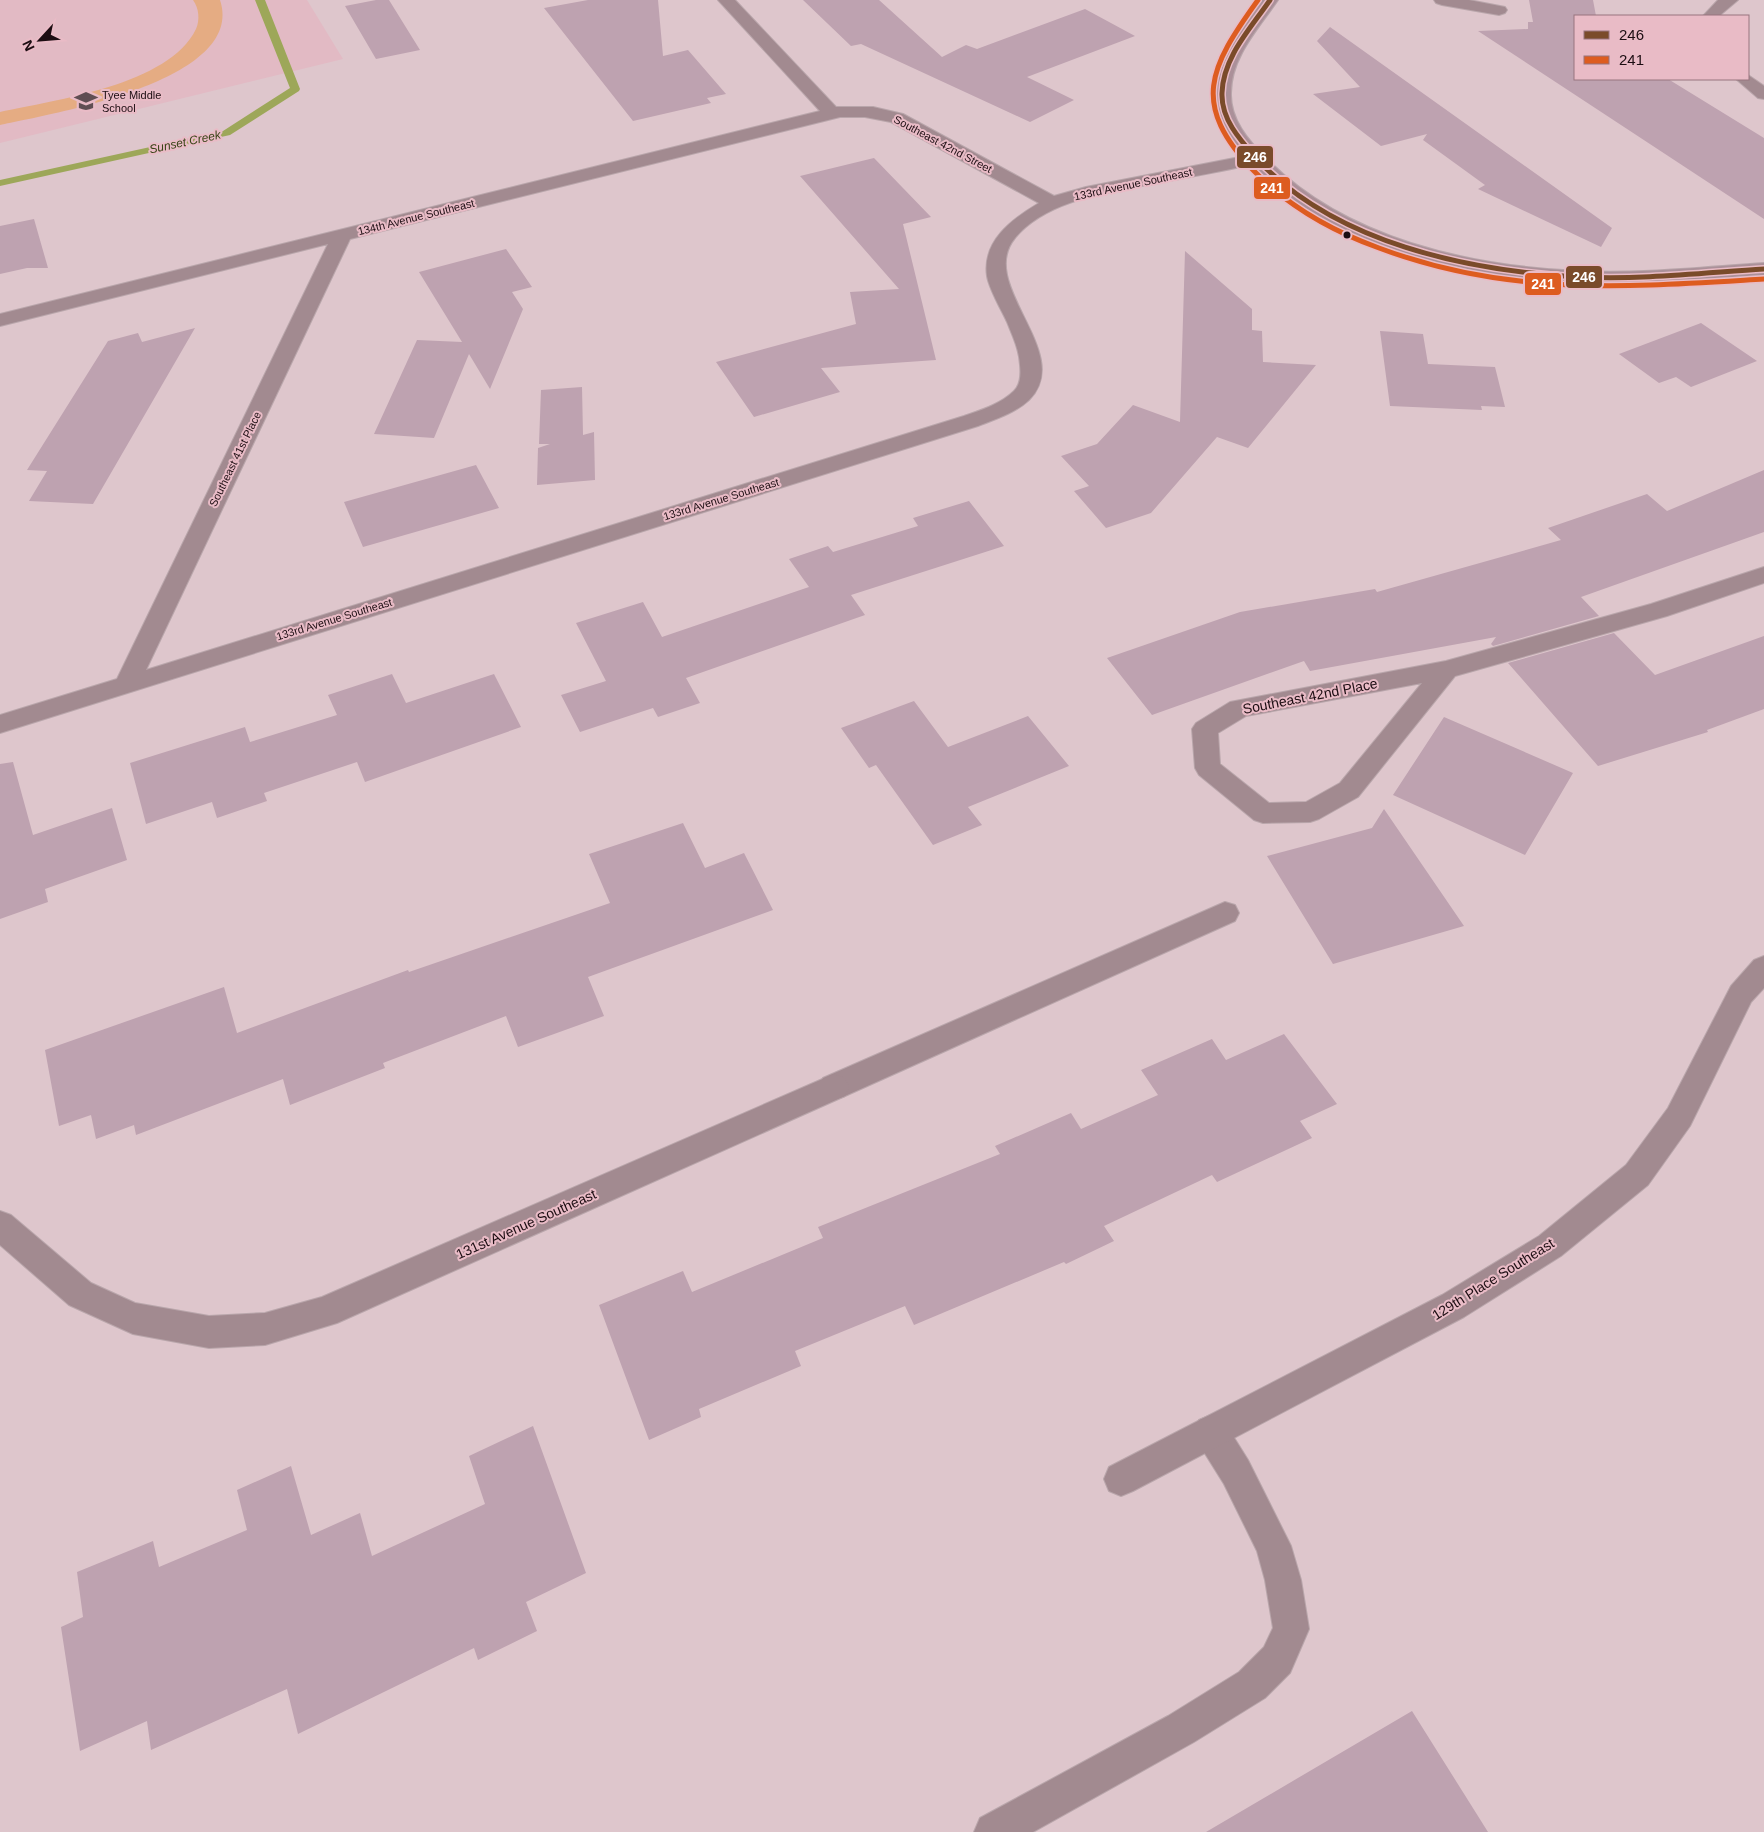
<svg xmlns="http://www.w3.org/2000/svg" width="1764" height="1832" font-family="Arial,sans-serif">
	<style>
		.built { fill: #e2bac4 }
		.green { fill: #e5ac83 }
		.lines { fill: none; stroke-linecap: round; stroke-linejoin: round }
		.stream { fill: #9da759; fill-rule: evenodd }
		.building { fill: #bea2b0 }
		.lane-casing { stroke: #b9a6ab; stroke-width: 2 }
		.street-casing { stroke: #b9a6ab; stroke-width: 2 }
		.secondary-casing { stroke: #b9a6ab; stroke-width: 2 }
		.lane { fill: #a28a90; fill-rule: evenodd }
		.street { fill: #a28a90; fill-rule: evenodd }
		.secondary { fill: #ab9099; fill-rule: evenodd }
		.bus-1-casing { stroke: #e9bbc6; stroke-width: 8 }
		.bus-2-casing { stroke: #e9bbc6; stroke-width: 8 }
		.bus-1 { stroke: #7a4b2a; stroke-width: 5 }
		.bus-2 { stroke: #dd5c20; stroke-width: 5 }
		.bus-dot { fill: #1c0d12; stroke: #e9bbc6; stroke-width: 2 }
		.labels { text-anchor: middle; stroke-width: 4; stroke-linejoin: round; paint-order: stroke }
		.far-poi-label { font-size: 11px; fill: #1c0d12; stroke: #e9bbc6; text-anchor: start }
		.far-street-label { font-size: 11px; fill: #1c0d12; stroke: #e9bbc6 }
		.far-water-label { font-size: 12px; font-style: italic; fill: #374215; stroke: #e9bbc6 }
		.street-label { font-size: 14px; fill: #1c0d12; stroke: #e9bbc6 }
		.line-badge { stroke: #e9bbc6; stroke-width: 2 }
		.badge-label { font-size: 14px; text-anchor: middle; font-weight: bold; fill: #fff }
	</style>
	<rect width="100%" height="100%" fill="#dec6cc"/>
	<path class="built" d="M 0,0 L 307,0 L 343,59 L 0,143 Z"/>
	<path class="green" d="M 193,0 L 220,0 C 247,81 51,114 0,125 L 0,112 C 55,100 169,85 196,29 C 200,20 199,8 193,0 Z"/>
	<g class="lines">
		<path class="stream" d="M 255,0 L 265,0 L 300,89 L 299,91 L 230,135 L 0,186 L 0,180 L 223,131 L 290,88 Z"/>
	</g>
	<path class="building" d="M 376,0 L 389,0 L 420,50 L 376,59 L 345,6 Z
		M 588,0 L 658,0 L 663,56 L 688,50 L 726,94 L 707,98 L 711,103 L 633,121 L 544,8 Z
		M 803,0 L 879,0 L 942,57 L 966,45 L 977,49 L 1085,9 L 1135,36 L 1027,77 L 1074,100 L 1030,122 L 861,44 L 851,46 Z
		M 1529,0 L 1593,0 L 1596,16 L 1575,16 L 1575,79 L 1668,79 L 1764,138 L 1764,219 L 1478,31 L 1528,29 L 1528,22 L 1533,22 Z
		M 1330,27 L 1612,228 L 1601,247 L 1478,189 L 1485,185 L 1423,140 L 1427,134 L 1381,146 L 1313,94 L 1360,87 L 1317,41 Z
		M 874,158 L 931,217 L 903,224 L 936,360 L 821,368 L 840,392 L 754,417 L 716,362 L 856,324 L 850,292 L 899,289 L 800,176 Z
		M 34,219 L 48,268 L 27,268 L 0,274 L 0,226 Z
		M 506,249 L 532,287 L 512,292 L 523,309 L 490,389 L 469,354 L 434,438 L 374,434 L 417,340 L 462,342 L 419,272 Z
		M 1185,251 L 1252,309 L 1252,330 L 1262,331 L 1263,362 L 1316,365 L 1248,448 L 1217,437 L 1151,513 L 1106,528 L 1074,491 L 1089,486 L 1061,456 L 1097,444 L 1133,405 L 1180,422 Z
		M 1701,323 L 1757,361 L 1691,387 L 1676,377 L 1659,383 L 1619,354 Z
		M 195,328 L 93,504 L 29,501 L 47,471 L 27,470 L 108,341 L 138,333 L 142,342 Z
		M 1380,331 L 1423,334 L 1428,364 L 1495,367 L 1505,407 L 1481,406 L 1482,410 L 1390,406 Z
		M 582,387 L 583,435 L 594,432 L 595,480 L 537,485 L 538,448 L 550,444 L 539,444 L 541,390 Z
		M 476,465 L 499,508 L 363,547 L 344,502 Z
		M 1764,470 L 1764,532 L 1581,597 L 1599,616 L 1493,646 L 1491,644 L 1496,637 L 1310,671 L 1304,661 L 1152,715 L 1107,658 L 1240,612 L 1375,589 L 1377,592 L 1561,540 L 1548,528 L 1647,494 L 1667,511 Z
		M 969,501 L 1004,546 L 851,595 L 865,615 L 686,678 L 700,703 L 658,717 L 653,708 L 580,732 L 561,695 L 606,681 L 576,623 L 643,602 L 662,637 L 809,587 L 789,559 L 828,546 L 833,552 L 918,526 L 913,518 Z
		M 1614,633 L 1655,675 L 1764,636 L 1764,709 L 1707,730 L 1708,732 L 1598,766 L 1508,663 Z
		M 392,674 L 406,703 L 494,674 L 521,727 L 365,782 L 357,762 L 264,793 L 267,801 L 217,818 L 212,802 L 146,824 L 130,763 L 245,727 L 250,742 L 337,715 L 328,695 Z
		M 914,701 L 948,747 L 1028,716 L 1069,766 L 968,807 L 982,825 L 933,845 L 876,765 L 869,768 L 841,728 Z
		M 1444,717 L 1573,773 L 1525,855 L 1393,795 Z
		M 13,762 L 33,835 L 112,808 L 127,860 L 45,889 L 48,902 L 0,919 L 0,764 Z
		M 1384,809 L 1464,926 L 1333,964 L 1267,856 L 1372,828 Z
		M 683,823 L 705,868 L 744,853 L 773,910 L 588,977 L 604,1016 L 518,1047 L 506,1016 L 383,1063 L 385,1068 L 290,1105 L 283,1079 L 136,1135 L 134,1125 L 96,1139 L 91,1115 L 59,1126 L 45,1050 L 224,987 L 237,1033 L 408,970 L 409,972 L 610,903 L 589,854 Z
		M 1284,1034 L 1337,1104 L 1300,1121 L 1312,1138 L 1217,1182 L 1212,1175 L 1104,1226 L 1114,1241 L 1066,1264 L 1064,1262 L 914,1325 L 905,1306 L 795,1351 L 801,1366 L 699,1409 L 701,1417 L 649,1440 L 599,1305 L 683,1271 L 692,1292 L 823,1238 L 818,1227 L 1000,1154 L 995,1146 L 1071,1113 L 1081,1129 L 1158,1095 L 1141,1070 L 1212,1039 L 1226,1060 Z
		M 533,1426 L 586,1573 L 526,1602 L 537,1631 L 478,1660 L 474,1648 L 298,1734 L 287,1689 L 151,1750 L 147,1721 L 80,1751 L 61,1627 L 83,1617 L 77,1572 L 153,1541 L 159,1567 L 247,1530 L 237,1490 L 291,1466 L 311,1535 L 360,1513 L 372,1556 L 485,1504 L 469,1456 Z
		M 1412,1711 L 1488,1832 L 1206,1832 Z"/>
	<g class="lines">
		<defs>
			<path id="lane" d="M 1434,0 L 1469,0 L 1505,7 L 1507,10 L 1505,13 L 1499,15 L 1442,5 L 1436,3 Z
				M 1225,902 L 1235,905 L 1239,913 L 1235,921 L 845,1096 L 834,1100 L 823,1096 L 819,1087 L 823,1078 Z
				M 1211,1415 L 1223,1420 L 1248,1460 L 1291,1546 L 1301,1580 L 1309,1629 L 1290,1673 L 1265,1698 L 1194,1742 L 1033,1832 L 974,1832 L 980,1818 L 1168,1716 L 1239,1672 L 1264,1647 L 1273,1628 L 1265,1580 L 1257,1551 L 1224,1484 L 1199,1444 L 1194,1432 L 1199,1420 Z"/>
			<path id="street" d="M 718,0 L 735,0 L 836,107 L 873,107 L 903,114 L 1054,196 L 1086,187 L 1255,154 L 1261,155 L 1264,159 L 1261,163 L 1255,164 C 1223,171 1190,177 1158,183 C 1112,192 1047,199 1015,238 C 976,285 1076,353 1029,400 C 1015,413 996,419 978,426 L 0,733 L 0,715 L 117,679 L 328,244 L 0,326 L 0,314 L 820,111 ZM 840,117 L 865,117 L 891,122 L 1039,203 C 1012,219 982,241 987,276 C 989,289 1001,309 1007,322 C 1013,337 1019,349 1020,365 C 1021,374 1021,384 1014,391 C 1001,404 981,410 964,416 L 146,670 L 350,239 Z
				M 1718,0 L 1738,0 L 1719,16 L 1703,16 Z
				M 1748,75 L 1764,86 L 1764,99 L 1758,98 L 1736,79 L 1748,79 Z
				M 1764,567 L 1764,583 L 1667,616 L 1455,676 L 1358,797 L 1319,819 L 1310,822 L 1263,823 L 1254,820 L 1199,775 L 1195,768 L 1192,729 L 1196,723 L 1230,702 L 1446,661 L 1651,604 ZM 1422,683 L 1340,783 L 1306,802 L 1269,803 L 1220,764 L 1218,733 L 1246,716 Z
				M 1764,956 L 1764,988 L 1751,1002 L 1690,1126 L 1648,1185 L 1561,1256 L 1464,1317 L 1133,1491 L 1121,1496 L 1109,1491 L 1104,1479 L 1109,1467 L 1442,1295 L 1539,1236 L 1626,1165 L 1668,1108 L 1731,986 L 1754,960 Z
				M 834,1074 L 845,1078 L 849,1087 L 845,1096 L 337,1323 L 265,1345 L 209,1348 L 133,1334 L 69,1305 L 0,1245 L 0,1211 L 11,1215 L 91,1283 L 135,1303 L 209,1316 L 265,1313 L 322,1297 Z"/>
			<path id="secondary" d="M 1262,0 L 1278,0 C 1259,28 1231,57 1231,93 C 1230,119 1248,140 1266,158 C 1345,239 1469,266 1579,271 C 1640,274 1703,267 1764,263 L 1764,275 C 1688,279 1613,288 1537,280 C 1453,271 1334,242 1270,183 C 1263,177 1256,169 1249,162 C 1232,144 1213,119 1214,93 C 1215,57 1243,28 1262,0 Z"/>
		</defs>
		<use href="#lane" class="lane-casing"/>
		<use href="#street" class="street-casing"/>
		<use href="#secondary" class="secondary-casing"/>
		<use href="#lane" class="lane"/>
		<use href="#street" class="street"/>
		<use href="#secondary" class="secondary"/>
		<defs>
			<path id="bus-1" d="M 1270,0 C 1251,28 1223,57 1222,93 C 1221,119 1240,140 1256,158 C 1334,243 1468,271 1579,277 C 1640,280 1702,273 1764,269"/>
			<path id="bus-2" d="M 1258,0 C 1209,68 1190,104 1254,171 C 1289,207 1332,231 1379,248 C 1510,297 1628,287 1764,279"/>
		</defs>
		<use href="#bus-1" class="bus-1-casing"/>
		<use href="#bus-2" class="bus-2-casing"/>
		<use href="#bus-1" class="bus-1"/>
		<use href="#bus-2" class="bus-2"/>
	</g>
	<defs>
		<symbol id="school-bare" viewBox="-9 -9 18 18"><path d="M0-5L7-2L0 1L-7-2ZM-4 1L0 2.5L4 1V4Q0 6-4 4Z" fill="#604e53" stroke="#e9bbc6" stroke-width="2.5" paint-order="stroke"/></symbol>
	</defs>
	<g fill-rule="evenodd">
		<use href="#school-bare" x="70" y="85" width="32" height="32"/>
	</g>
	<circle class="bus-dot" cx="1347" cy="235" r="4.5"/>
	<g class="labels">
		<g class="far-poi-label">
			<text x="102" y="99">Tyee Middle<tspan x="102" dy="13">School</tspan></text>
		</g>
		<g class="far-street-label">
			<text transform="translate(943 144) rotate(28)" y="4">Southeast 42nd Street</text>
			<text transform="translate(1133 184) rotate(-12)" y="4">133rd Avenue Southeast</text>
			<text transform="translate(416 217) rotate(-14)" y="4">134th Avenue Southeast</text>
			<text transform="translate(235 459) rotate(-64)" y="4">Southeast 41st Place</text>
			<text transform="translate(721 499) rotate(-17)" y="4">133rd Avenue Southeast</text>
			<text transform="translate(334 619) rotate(-17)" y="4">133rd Avenue Southeast</text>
		</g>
		<g class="far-water-label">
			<text transform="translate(185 142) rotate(-12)" y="4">Sunset Creek</text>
		</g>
		<g class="street-label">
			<text transform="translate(1310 696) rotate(-11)" y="5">Southeast 42nd Place</text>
			<text transform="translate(526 1224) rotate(-24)" y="5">131st Avenue Southeast</text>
			<text transform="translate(1493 1279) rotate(-32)" y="5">129th Place Southeast</text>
		</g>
	</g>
	<g class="line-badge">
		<rect x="1236" y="145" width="38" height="24" rx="5" fill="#7a4b2a"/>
		<rect x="1253" y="176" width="38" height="24" rx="5" fill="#dd5c20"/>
		<rect x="1565" y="265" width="38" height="24" rx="5" fill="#7a4b2a"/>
		<rect x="1524" y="272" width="38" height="24" rx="5" fill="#dd5c20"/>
	</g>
	<g class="badge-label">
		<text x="1255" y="162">246</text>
		<text x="1272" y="193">241</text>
		<text x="1584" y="282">246</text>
		<text x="1543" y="289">241</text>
	</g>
	<rect x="1574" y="15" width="175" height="65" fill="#e9bbc6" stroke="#97757e"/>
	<rect x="1584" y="31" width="25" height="8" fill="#7a4b2a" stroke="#97757e"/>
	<text x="1619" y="40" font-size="15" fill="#1c0d12">246</text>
	<rect x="1584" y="56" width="25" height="8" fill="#dd5c20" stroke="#97757e"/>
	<text x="1619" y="65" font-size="15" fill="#1c0d12">241</text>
	<g transform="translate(40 40) rotate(244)" stroke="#e9bbc6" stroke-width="4" paint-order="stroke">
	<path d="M0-4L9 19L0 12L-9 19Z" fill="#1c0d12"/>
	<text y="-8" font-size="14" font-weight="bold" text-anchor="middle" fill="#1c0d12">N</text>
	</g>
</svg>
